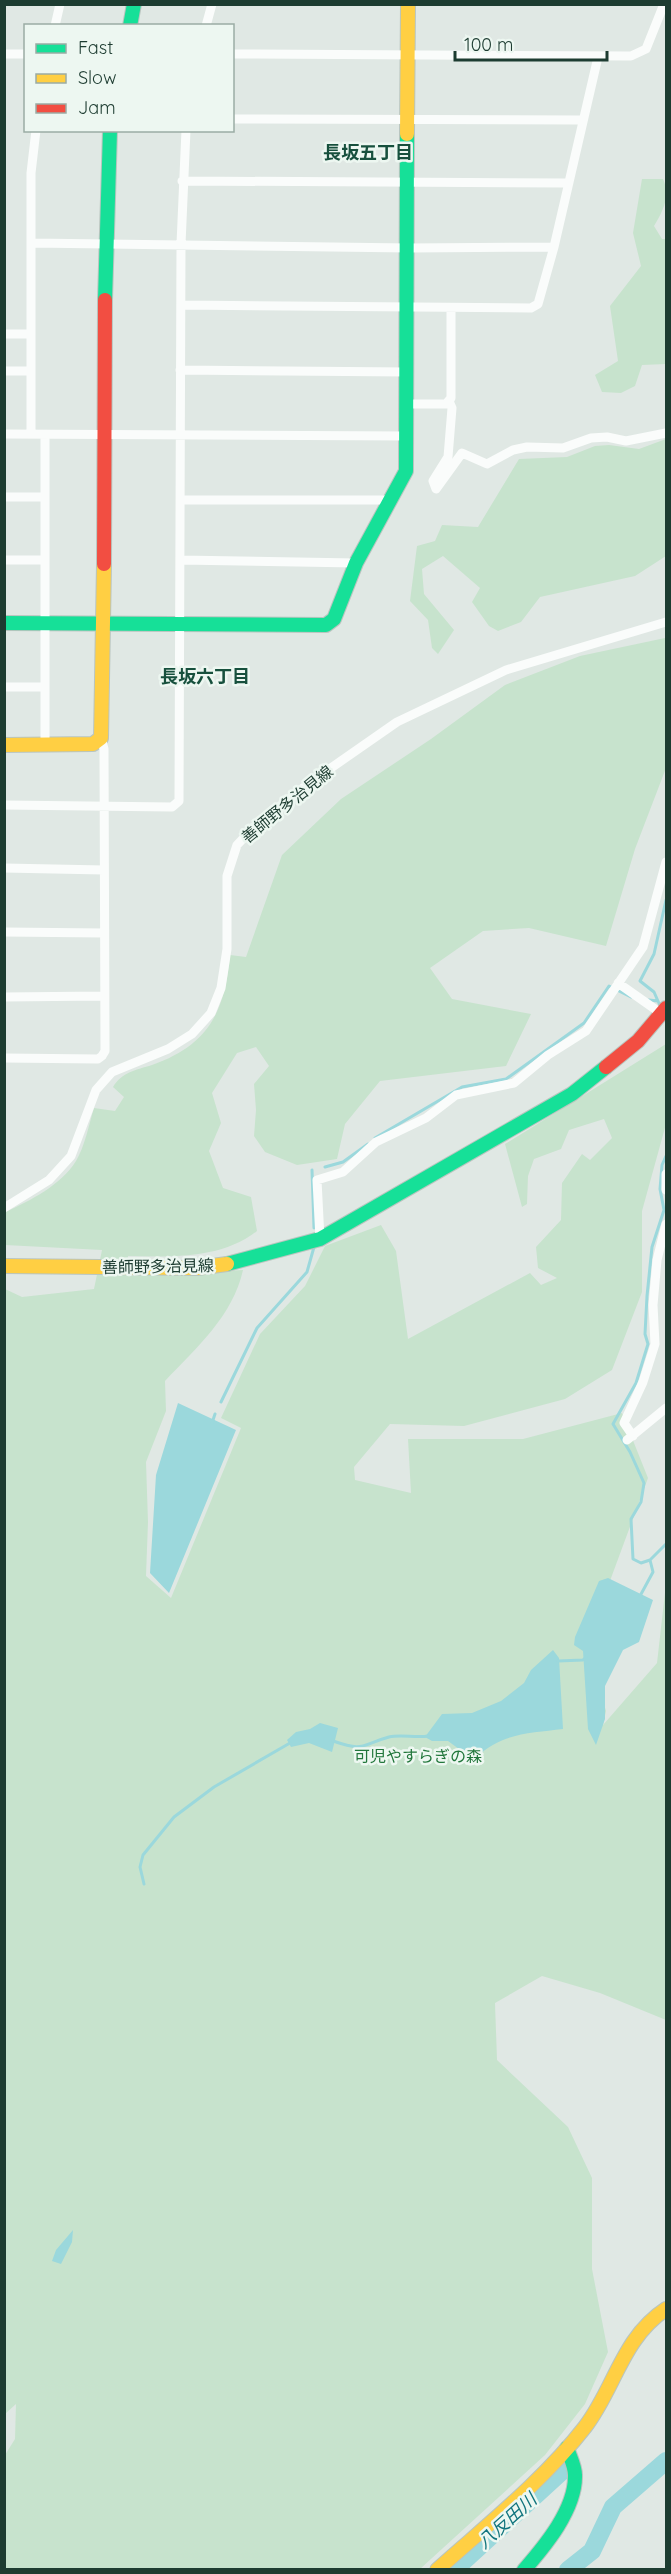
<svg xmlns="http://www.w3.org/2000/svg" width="671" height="2574" font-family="Quicksand,'Noto Sans JP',sans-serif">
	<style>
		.green { fill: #c7e3cd }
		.water { fill: #9bd8dc }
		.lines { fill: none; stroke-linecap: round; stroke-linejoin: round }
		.stream { stroke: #9bd8dc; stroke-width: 3 }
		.river { stroke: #9bd8dc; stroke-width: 18 }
		.fast-casing { stroke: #b9c5bf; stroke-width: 16 }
		.slow-casing { stroke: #b9c5bf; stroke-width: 16 }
		.jam-casing { stroke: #b9c5bf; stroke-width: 16 }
		.street { stroke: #fafcfb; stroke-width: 9 }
		.fast { stroke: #16e098; stroke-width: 14 }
		.slow { stroke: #ffcf43; stroke-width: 14 }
		.jam { stroke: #f24e42; stroke-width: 14 }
		.labels { text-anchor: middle; stroke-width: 5; stroke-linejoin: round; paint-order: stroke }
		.street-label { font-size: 16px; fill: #1d3c31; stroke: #edf7f1 }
		.park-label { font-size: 16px; fill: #22773c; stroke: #edf7f1 }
		.neighbourhood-label { font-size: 18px; font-weight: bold; fill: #17503d; stroke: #edf7f1 }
		.water-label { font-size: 18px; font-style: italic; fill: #11757e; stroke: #edf7f1 }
	</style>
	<rect width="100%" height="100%" fill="#e0e8e4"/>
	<path class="green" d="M 642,179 L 663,179 C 671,196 663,211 654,226 L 662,239 L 666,239 L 666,364 L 642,365 L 635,386 L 621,393 L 602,392 L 595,375 L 618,361 L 610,306 L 641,266 L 633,233 Z
		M 666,439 L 666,556 L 635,576 L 540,597 L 521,622 L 498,631 L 489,626 L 472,602 L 480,588 L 443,556 L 422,569 L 424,594 L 454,630 L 438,654 L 432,648 L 428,620 L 410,601 L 417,546 L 435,541 L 442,525 L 478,527 L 519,459 L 567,457 L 595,446 L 609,445 L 639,449 Z
		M 665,638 L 666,768 L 635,849 L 606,946 L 529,928 L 483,931 L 430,968 L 452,999 L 531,1014 L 506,1066 L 380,1081 L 345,1124 L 337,1159 L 297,1165 L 265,1152 L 254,1136 L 256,1110 L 254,1084 L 269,1066 L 256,1047 L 237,1053 L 212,1093 L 221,1123 L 209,1151 L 223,1188 L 251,1197 L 257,1231 C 221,1259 173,1257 128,1256 L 127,1276 L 243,1270 C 233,1316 196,1348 165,1381 L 166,1411 L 146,1462 L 148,1522 L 146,1576 L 171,1598 L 241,1428 L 221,1418 L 260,1334 L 305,1286 L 325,1246 L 381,1225 L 396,1251 L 408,1339 L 530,1273 L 541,1285 L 557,1278 L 538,1268 L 536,1247 L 561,1220 L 562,1183 L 582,1154 L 590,1160 L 612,1138 L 604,1119 L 569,1130 L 561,1149 L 534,1159 L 528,1176 L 527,1204 L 522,1207 L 505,1144 L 666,1044 L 666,1124 L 642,1211 L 642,1292 L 612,1370 L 565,1399 L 464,1426 L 390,1424 L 354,1467 L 355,1480 L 411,1493 L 408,1439 L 523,1439 L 622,1413 L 648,1478 L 587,1643 L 606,1711 L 603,1725 L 657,1663 L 666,1584 L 666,2020 L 600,1993 L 542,1976 L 495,2003 L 497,2060 L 568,2127 L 592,2178 L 592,2269 L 608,2352 L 585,2404 L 545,2455 L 420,2569 L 5,2569 L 5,2455 L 15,2439 L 16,2404 L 5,2414 L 5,1289 L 22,1297 L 94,1289 L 102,1250 L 5,1245 L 5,1212 C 30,1201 61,1185 76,1161 C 85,1146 89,1124 94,1108 L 115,1111 L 124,1097 L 113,1087 C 122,1072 136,1070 152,1065 C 209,1045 225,1011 230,955 L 246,957 L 282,855 L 341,799 L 431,739 L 505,685 L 580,656 Z"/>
	<path class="water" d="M 178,1403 L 236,1430 L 169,1593 L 150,1573 L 156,1475 Z
		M 608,1578 L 653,1600 L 639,1642 L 623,1650 L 605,1686 L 605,1719 L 596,1745 L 588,1729 L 583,1651 L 574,1645 L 575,1637 L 599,1581 Z
		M 553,1650 L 559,1658 L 563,1729 C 531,1733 501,1733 477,1757 L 470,1757 L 448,1741 L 432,1741 L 425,1737 L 442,1714 L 472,1713 L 501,1701 L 524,1683 L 531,1670 Z
		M 320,1723 L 338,1728 L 332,1752 L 309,1743 L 291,1747 L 287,1740 L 296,1732 L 310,1729 Z
		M 73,2230 L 72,2242 L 61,2264 L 52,2261 L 56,2250 Z"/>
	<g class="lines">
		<path class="stream" d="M 649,1000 L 658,1001
			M 661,1008 L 654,992 L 640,981 L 654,954 L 666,900
			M 375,1138 L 462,1087 L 506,1079 L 584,1023 L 609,986 L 631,997
			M 666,1156 L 662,1165 L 660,1189 L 664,1210 L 652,1247 L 647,1296 L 645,1334 L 648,1344 L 636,1383 L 613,1424 L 630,1452 L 644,1483 L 641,1502 L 631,1519 L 633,1559 L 641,1563 L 650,1560 L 666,1544
			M 325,1167 L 343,1162 L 368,1144
			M 312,1170 L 314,1228
			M 221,1402 L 257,1328 L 307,1272 L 314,1247
			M 212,1423 L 215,1414
			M 640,1596 L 653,1572 L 650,1560
			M 558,1661 L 583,1660 L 586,1657
			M 333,1741 C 365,1752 360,1745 389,1737 C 401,1734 415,1738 428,1736
			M 144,1884 L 140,1867 L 143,1855 L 174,1817 L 214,1787 L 290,1743"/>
		<path class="river" d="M 454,2570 L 561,2472
			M 568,2570 L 592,2551 L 613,2507 L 666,2461"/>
		<defs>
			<path id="fast" d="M 130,26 L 134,4
				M 105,300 L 110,130
				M 4,623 L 326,625 L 334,619 L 356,563 L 406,471 L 407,134
				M 227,1264 L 320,1239 L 572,1094 L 606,1067
				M 524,2570 C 545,2546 576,2509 575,2475 C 575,2466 570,2457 567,2448"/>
			<path id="slow" d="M 407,134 L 408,4
				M 4,745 L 93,744 L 101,738 L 104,564
				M 4,1266 L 197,1268 L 227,1264
				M 437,2570 C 487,2525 543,2481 585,2427 C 615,2388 622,2338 666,2309"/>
			<path id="jam" d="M 104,564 L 105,300
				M 606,1067 L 638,1041 L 666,1008"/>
		</defs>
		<use href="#fast" class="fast-casing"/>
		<use href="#slow" class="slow-casing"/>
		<use href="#jam" class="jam-casing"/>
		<path class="street" d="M 55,26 L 60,4
			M 206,26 L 212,4
			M 4,54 L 26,54
			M 232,54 L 631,56 L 646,49 L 664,4
			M 232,119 L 583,120
			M 182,181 L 568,183
			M 32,243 L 409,248 L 554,247 L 598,57
			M 181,305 L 531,308 L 538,304 L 554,247
			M 4,334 L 31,334
			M 180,370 L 407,372
			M 4,371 L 31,371
			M 449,401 L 452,408 L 448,457 L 433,481 L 436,489 L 462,453 L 487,464 L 513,450 L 527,447 L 563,448 L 591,438 L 607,437 L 626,441 L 666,433
			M 408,404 L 446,404 L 451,398 L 451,309
			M 4,434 L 407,436
			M 31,434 L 31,173 L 36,130
			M 4,497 L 45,497
			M 180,500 L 392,500
			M 4,560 L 44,560
			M 180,560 L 356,563
			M 4,687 L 45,687
			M 101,738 L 104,749 L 105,1051 L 102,1056
			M 45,745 L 45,435
			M 4,805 L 172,807 L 179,801 L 181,244 L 186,130
			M 4,868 L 104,870
			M 4,932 L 104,933
			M 618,983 L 662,1014
			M 4,997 L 104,996
			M 4,1058 L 98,1059 L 102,1056
			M 666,1174 L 666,1190
			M 4,1208 L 49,1180 L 71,1156 L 96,1090 L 112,1072 L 168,1049 L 192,1034 L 211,1013 L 221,988 L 227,949 L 227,876 L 237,845 L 254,827 L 308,784 L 397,722 L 506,670 L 666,622
			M 320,1239 L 317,1180 L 343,1172 L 376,1142 L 426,1118 L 456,1095 L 514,1083 L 548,1055 L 586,1031 L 643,947 L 666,862
			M 633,1436 L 624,1423 L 643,1382 L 655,1344 L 653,1305 L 657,1260 L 666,1224
			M 627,1440 L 666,1408"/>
		<use href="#fast" class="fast"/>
		<use href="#slow" class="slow"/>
		<use href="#jam" class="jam"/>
	</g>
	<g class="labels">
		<g class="street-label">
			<text transform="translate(287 804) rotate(-39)" y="6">善師野多治見線</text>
			<text transform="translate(158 1266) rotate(-1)" y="6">善師野多治見線</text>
		</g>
		<g class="park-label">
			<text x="418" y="1762">可児やすらぎの森</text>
		</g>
		<g class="neighbourhood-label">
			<text x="368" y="159">長坂五丁目</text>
			<text x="205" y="683">長坂六丁目</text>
		</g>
		<g class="water-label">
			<text transform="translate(507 2521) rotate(-42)" y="6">八反田川</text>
		</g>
	</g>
	<rect width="671" height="2574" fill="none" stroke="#1d3c31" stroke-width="12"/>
	<rect x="24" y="24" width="210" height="108" fill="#edf7f1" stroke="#9aaca4" stroke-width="1.5"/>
	<rect x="36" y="44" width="30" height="9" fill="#16e098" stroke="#9aaca4" stroke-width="1.5"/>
	<text x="78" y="54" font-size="18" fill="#1d3c31">Fast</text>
	<rect x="36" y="74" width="30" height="9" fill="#ffcf43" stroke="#9aaca4" stroke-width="1.5"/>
	<text x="78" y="84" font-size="18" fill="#1d3c31">Slow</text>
	<rect x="36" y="104" width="30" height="9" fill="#f24e42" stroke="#9aaca4" stroke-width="1.5"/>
	<text x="78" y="114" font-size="18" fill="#1d3c31">Jam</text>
	<path d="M455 51v9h152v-9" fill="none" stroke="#1d3c31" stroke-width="3"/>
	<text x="464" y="51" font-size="18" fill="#1d3c31" stroke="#edf7f1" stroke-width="4.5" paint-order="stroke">100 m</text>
</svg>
